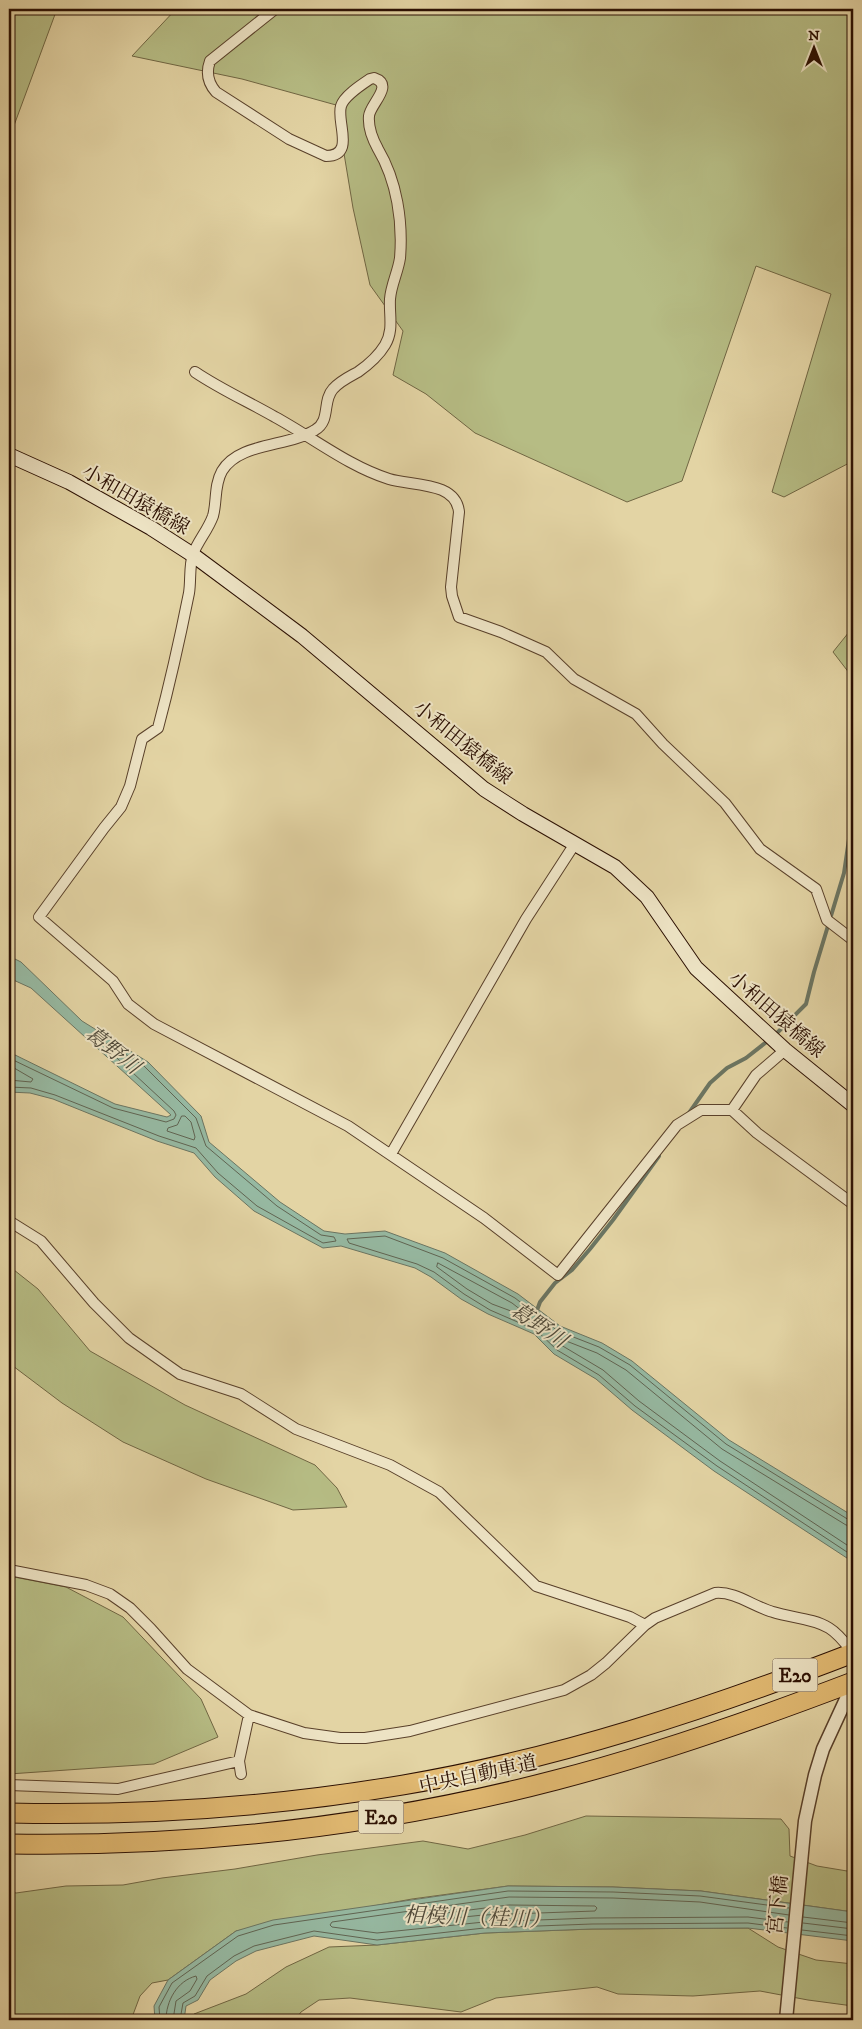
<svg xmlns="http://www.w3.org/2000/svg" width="862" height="2029" font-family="'IM FELL DW Pica','Noto Serif JP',serif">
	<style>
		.green { fill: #b6bc84; stroke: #706643 }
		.water { fill: #96b9a2; stroke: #6b7562 }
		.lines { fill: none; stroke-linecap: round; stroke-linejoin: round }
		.shore { stroke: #606452; stroke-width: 1 }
		.stream { stroke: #6b7562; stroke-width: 4 }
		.minor-casing { stroke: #59402a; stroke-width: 12 }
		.tertiary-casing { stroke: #59402a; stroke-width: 15 }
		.secondary-casing { stroke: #2b0f02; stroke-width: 16 }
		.motorway-casing { stroke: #2b0f02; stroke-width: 21 }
		.minor { stroke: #ede3c4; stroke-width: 10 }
		.tertiary { stroke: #ede3c4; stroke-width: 12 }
		.secondary { stroke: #ede3c4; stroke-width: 14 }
		.motorway { stroke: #e2ba72; stroke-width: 19 }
		.labels { text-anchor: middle; stroke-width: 4; stroke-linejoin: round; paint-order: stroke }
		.shield { fill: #ede3c4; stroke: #654f3c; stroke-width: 1 }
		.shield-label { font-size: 19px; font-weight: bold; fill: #2b0f02 }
		.street-label { font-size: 20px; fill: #2b0f02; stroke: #ede3c4 }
		.water-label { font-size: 21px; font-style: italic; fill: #504a3a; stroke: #ede3c4 }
	</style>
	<rect width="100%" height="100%" fill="#e3d4a4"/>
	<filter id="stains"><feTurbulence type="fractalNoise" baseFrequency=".004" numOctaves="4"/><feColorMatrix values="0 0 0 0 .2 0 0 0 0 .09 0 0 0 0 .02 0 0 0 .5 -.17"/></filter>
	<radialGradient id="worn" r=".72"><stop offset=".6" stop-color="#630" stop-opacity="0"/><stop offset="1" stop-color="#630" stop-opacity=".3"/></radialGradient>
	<path class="green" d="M 9,9 L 57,9 L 9,139 Z
		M 176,9 L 853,9 L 853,461 L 784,497 L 772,492 L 831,294 L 756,266 L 682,481 L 627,502 L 475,433 L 426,394 L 393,375 L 403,331 L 370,285 L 353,208 L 336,105 L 242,79 L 132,56 Z
		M 853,627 L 853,678 L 833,652 Z
		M 9,1266 L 38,1289 L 90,1351 L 185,1405 L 315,1465 L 337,1488 L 347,1507 L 293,1510 L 206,1479 L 123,1442 L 62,1403 L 9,1363 Z
		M 9,1576 L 66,1587 L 123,1617 L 201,1699 L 218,1737 L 154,1764 L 9,1774 Z
		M 586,1816 L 781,1819 L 789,1829 L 790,1856 L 817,1866 L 853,1872 L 853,1912 L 701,1891 L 613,1887 L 508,1886 L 412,1899 L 236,1931 L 168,1980 L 152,1983 L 140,1996 L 131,2020 L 9,2020 L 9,1891 L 16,1893 L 66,1886 L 123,1885 L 162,1878 L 235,1869 L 317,1855 L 423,1841 L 468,1849 L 525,1835 Z
		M 748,1928 L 778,1947 L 816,1960 L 853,1964 L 853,2006 L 808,2000 L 760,1991 L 693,1996 L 618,1994 L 597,1987 L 496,1998 L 461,2012 L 350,1998 L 319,2000 L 301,2012 L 295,2020 L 193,2020 L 194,2014 L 246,1994 L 286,1967 L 329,1947 L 377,1945 L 485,1933 L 592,1929 Z"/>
	<path class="water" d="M 9,956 L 21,962 L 82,1021 L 148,1062 L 201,1116 L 209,1142 L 280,1202 L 324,1231 L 345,1234 L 385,1231 L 445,1253 L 518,1294 L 560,1326 L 602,1343 L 632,1361 L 729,1440 L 853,1516 L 853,1562 L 714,1471 L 632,1410 L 596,1379 L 554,1354 L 534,1334 L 488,1314 L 461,1299 L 431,1277 L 415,1268 L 341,1246 L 323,1248 L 254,1211 L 215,1177 L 194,1153 L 157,1141 L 53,1099 L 30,1093 L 9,1092 L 9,1052 L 115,1104 L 167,1117 L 171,1115 L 31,988 L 9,978 Z
		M 508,1886 L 613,1887 L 701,1891 L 853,1912 L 853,1941 L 748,1928 L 592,1929 L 485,1933 L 377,1945 L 314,1936 L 256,1951 L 236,1961 L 210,1980 L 198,2000 L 186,2006 L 184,2020 L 155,2020 L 154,2006 L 168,1980 L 236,1931 L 273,1920 Z"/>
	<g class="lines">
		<path class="shore" d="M 9,1058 L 113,1108 L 166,1122 L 174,1119 L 176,1115 L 174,1111 L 105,1047 L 105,1044 L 108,1043 L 144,1066 L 196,1118 L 206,1146 L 277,1206 L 321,1235 L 334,1237 L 336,1241 L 323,1243 L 257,1206 L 218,1173 L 196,1148 L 159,1136 L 55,1095 L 31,1088 L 9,1087
			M 9,1065 L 33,1079 L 31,1082 L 9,1080
			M 182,1116 L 185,1116 L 191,1122 L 195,1137 L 194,1140 L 167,1131 L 168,1128 L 177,1125 Z
			M 438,1263 L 512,1303 L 521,1310 L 522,1313 L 519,1314 L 492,1304 L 467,1289 L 437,1267 Z
			M 853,1520 L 849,1520 L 726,1444 L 630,1365 L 599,1347 L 558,1331 L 515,1298 L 443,1258 L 385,1236 L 347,1239 L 349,1243 L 417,1264 L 434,1272 L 464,1294 L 490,1310 L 536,1330 L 557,1350 L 599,1375 L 635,1406 L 717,1466 L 853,1556
			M 853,1527 L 846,1525 L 722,1449 L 626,1370 L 597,1353 L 561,1339 L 558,1340 L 561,1345 L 603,1370 L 639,1401 L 720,1461 L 853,1549
			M 509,1905 L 595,1906 L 597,1908 L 595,1911 L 483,1915 L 426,1921 L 423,1919 L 425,1916 Z
			M 803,1917 L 853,1923
			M 788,1922 L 748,1917 L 592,1918 L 484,1922 L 377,1933 L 332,1927 L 330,1925 L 332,1922 L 509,1897 L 613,1898 L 700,1902 L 789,1915
			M 803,1923 L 853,1929
			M 802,1930 L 853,1936
			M 160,2020 L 159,2007 L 172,1983 L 238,1936 L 274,1925 L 508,1891 L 613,1892 L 700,1896 L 789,1908
			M 166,2020 C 166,2001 177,1981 196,1976 L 197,1979 L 190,1991 L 176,2001 L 173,2020
			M 180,2020 L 183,2003 L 195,1996 L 207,1976 L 234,1956 L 254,1946 L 314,1931 L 377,1940 L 484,1928 L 592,1924 L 748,1923 L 787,1928"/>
		<path class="stream" d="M 774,1036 L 806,1004 L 814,972 L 844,873 L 853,812
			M 689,1113 L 710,1083 L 727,1068 L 746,1058 L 769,1040
			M 536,1313 L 540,1302 L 555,1283 L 572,1270 L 590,1249 L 613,1220 L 659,1156"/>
		<defs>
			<path id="minor" d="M 275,9 L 210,61 C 206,72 208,83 216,92 L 289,139 L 326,156 C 356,156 336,122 341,106 C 344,96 361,85 370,79 L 374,78 C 395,85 370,104 369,116 C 368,127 373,140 378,149 C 397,181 403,222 400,258 C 398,272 391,285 390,299 C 389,315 394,330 385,345 C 379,355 368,365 358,372 C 349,377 340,381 333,389 C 322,401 331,421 315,430 C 289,447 239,442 222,471 C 214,485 217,502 213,516 C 208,530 198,541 193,554 C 189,566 191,581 189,593 C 180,638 170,683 158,728 L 142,739 L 130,786 L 121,807 L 104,828 L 39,917 L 113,981 L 128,1004 L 154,1024 L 348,1126 L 484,1218 L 558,1275 L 677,1125 L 701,1110 L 732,1110 L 757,1133 L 853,1204
				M 195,372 C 220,389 249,402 275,417 C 312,437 348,466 389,479 C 411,486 456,481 459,512 L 451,587 L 452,596 L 459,617 L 501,632 L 546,652 L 574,679 L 636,714 L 663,744 L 725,803 L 760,849 L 816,889 L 827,920 L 853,940
				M 732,1110 L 756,1075 L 785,1050
				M 391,1154 L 526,919 L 574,845
				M 9,1221 L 41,1241 L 94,1303 L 129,1338 L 180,1374 L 241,1394 L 296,1429 L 390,1465 L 439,1492 L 536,1586 L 630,1617 L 645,1625
				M 9,1570 L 86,1585 L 110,1594 L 130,1608 L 151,1629 L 187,1669 L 249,1715 L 304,1733 L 340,1738 L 365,1738 L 410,1731 L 564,1690 L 591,1675 L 606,1663 L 645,1625 L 655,1618 L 715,1593 C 735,1591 754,1607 773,1612 C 791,1618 813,1618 829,1628 C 839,1634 846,1644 853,1653
				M 241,1774 L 239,1761 L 249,1715
				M 9,1785 L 118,1789 L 239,1761"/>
			<path id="tertiary" d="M 786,2020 L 805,1821 L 815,1775 L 823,1749 L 853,1684"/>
			<path id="secondary" d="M 9,455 L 69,482 L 151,528 L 193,555 L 302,636 L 484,789 L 523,814 L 615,867 L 647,897 L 696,968 L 785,1050 L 853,1105"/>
			<path id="motorway" d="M 9,1813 C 141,1816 273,1807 403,1785 C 557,1759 708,1709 853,1653
				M 9,1844 C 194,1847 376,1827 556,1780 C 657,1754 756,1719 853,1682"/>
		</defs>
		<use href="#minor" class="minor-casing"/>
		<use href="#tertiary" class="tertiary-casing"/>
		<use href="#secondary" class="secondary-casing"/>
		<use href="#motorway" class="motorway-casing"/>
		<use href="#minor" class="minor"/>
		<use href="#tertiary" class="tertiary"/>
		<use href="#secondary" class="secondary"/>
		<use href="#motorway" class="motorway"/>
	</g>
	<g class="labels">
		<g class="shield">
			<rect x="772.5" y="1658.5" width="45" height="33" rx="4"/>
			<rect x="358.5" y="1800.5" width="45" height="33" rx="4"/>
		</g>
		<g class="shield-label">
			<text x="795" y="1682">E20</text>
			<text x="381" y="1824">E20</text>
		</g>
		<g class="street-label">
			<text transform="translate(136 499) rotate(30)" y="7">小和田猿橋線</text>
			<text transform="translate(463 742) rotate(39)" y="7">小和田猿橋線</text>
			<text transform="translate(777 1014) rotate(41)" y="7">小和田猿橋線</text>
			<text transform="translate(478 1774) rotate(-12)" y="7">中央自動車道</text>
			<text transform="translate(777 1905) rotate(-84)" y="7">宮下橋</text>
		</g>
		<g class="water-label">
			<text transform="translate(113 1050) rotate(38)" y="7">葛野川</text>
			<text transform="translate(539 1325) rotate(34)" y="7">葛野川</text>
			<text transform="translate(477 1917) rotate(2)" y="7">相模川（桂川）</text>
		</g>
	</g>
	<rect width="862" height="2029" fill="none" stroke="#e3d4a4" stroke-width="30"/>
	<rect x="10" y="10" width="842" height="2009" fill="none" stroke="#2b0f02" stroke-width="2.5"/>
	<rect x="15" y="15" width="832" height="1999" fill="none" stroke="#2b0f02"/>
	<g transform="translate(814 48)" stroke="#ede3c4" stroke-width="4" paint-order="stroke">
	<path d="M0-4L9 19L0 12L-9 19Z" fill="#2b0f02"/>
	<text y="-8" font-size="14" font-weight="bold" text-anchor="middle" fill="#2b0f02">N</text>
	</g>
	<rect width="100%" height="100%" filter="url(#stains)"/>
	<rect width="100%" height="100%" fill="url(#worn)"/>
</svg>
